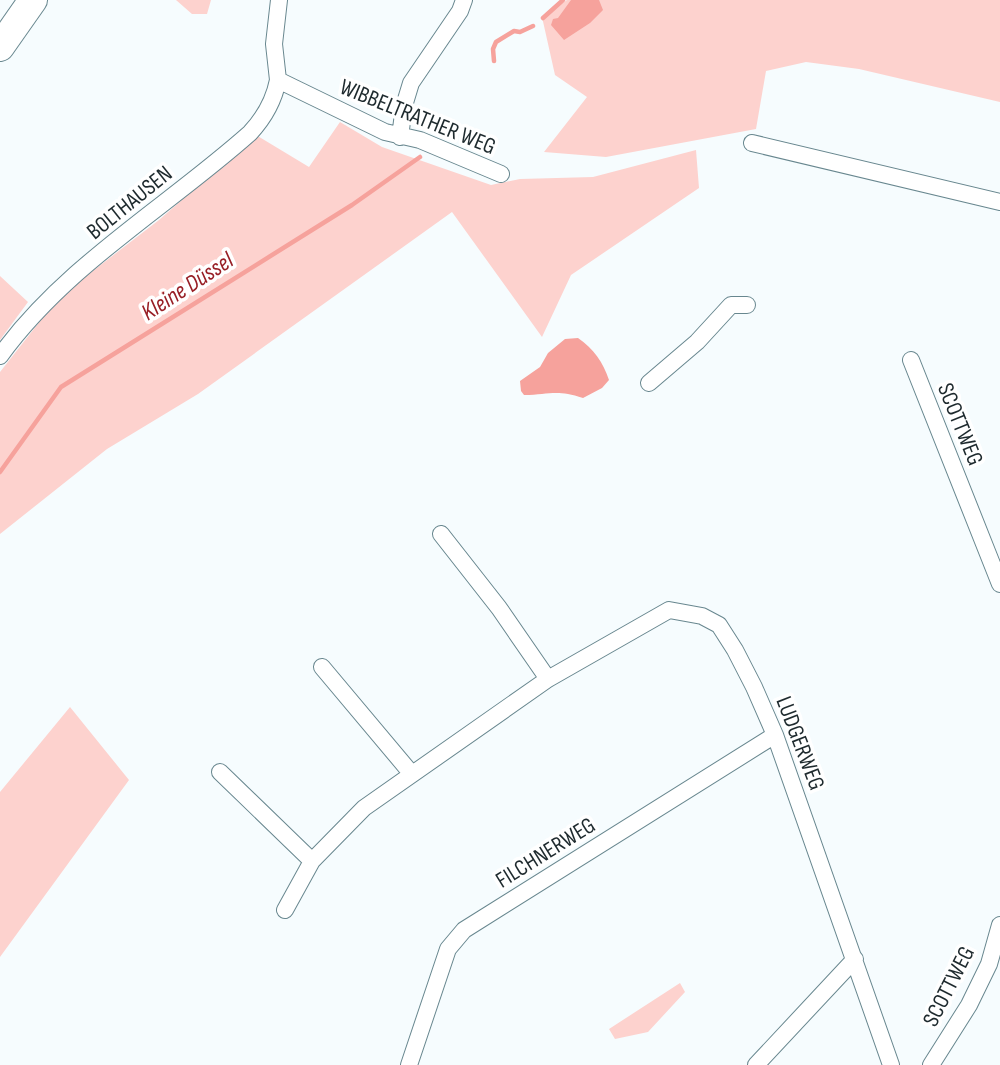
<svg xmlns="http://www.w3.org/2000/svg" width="1000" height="1065" font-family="'Sofia Sans Condensed',sans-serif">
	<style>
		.green { fill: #fdd2ce }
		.water { fill: #f6a29c }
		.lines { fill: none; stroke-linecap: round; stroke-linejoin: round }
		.stream { stroke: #f6a29c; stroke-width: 4.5 }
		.minor-casing { stroke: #68878f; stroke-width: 18 }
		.motorway-casing { stroke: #68878f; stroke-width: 30 }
		.minor { stroke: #fff; stroke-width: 16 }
		.motorway { stroke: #fff; stroke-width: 28 }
		.labels { text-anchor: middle; stroke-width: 7; stroke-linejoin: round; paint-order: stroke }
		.street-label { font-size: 23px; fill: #1e2a2e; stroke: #fff }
		.water-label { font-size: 24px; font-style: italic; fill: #981f26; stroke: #fff }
	</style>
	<rect width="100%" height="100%" fill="#f6fcfe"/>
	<path class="green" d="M 176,0 L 211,0 L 207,14 L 192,14 Z
		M 567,0 L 1000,0 L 1000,102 L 859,69 L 806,62 L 766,71 L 756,129 L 606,157 L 544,152 L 587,97 L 555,75 L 542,17 Z
		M 340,122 L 382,147 L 491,185 L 520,179 L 593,177 L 696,150 L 699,188 L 571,275 L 542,337 L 452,212 L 198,394 L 107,449 L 0,534 L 0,372 L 59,297 L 159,220 L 256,135 L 309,167 Z
		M 0,276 L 28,302 L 0,340 Z
		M 70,707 L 129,780 L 0,957 L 0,792 Z
		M 680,983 L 685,992 L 648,1032 L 615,1039 L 609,1029 Z"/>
	<path class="water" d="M 571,0 L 599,0 L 603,10 L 590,23 L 564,40 L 551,25 L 553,19 L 558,18 Z
		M 578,338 C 594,349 603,362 609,380 L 602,388 L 583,398 C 556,389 549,395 524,395 L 521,391 L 520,381 L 540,367 L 548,353 L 565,339 Z"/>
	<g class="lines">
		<path class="stream" d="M 543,18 L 563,0
			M 494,61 L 493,49 L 496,42 L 514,31 L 520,32 L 533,26
			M 0,472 L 61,387 L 352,205 L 420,157"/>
		<defs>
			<path id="minor" d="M 279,0 L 274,44 L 278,80 L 385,132 L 420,140 L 501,174
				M 400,137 L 404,106 L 411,83 L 460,11 L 464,0
				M 752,143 L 1000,202
				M 0,356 C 66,265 167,207 250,133 C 264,118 274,100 278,80
				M 911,360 L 1000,584
				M 649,383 L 697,342 L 731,305 L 747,305
				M 441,534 L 499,608 L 548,679
				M 322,667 L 411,773
				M 220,772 L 312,861
				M 285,910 L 312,861 L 364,808 L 548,679 L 669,610 L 702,616 L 719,625 L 735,650 L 754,687 L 775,735 L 891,1065
				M 409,1065 L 448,949 L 464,930 L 775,735
				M 756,1065 L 855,959
				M 931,1065 L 969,1005 L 989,964 L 1000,925"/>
			<path id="motorway" d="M 0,47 L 33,0"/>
		</defs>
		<use href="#minor" class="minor-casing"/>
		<use href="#motorway" class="motorway-casing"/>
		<use href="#minor" class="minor"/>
		<use href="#motorway" class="motorway"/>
	</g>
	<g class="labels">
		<g class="street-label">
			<text transform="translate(418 116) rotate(22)" y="8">WIBBELTRATHER WEG</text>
			<text transform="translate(129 202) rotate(-39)" y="8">BOLTHAUSEN</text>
			<text transform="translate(961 424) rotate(68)" y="8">SCOTTWEG</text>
			<text transform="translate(801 743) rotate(69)" y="8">LUDGERWEG</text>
			<text transform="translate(545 852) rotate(-32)" y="8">FILCHNERWEG</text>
			<text transform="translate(948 986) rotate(-63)" y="8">SCOTTWEG</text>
		</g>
		<g class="water-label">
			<text transform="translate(187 286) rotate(-33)" y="8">Kleine Düssel</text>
		</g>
	</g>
</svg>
